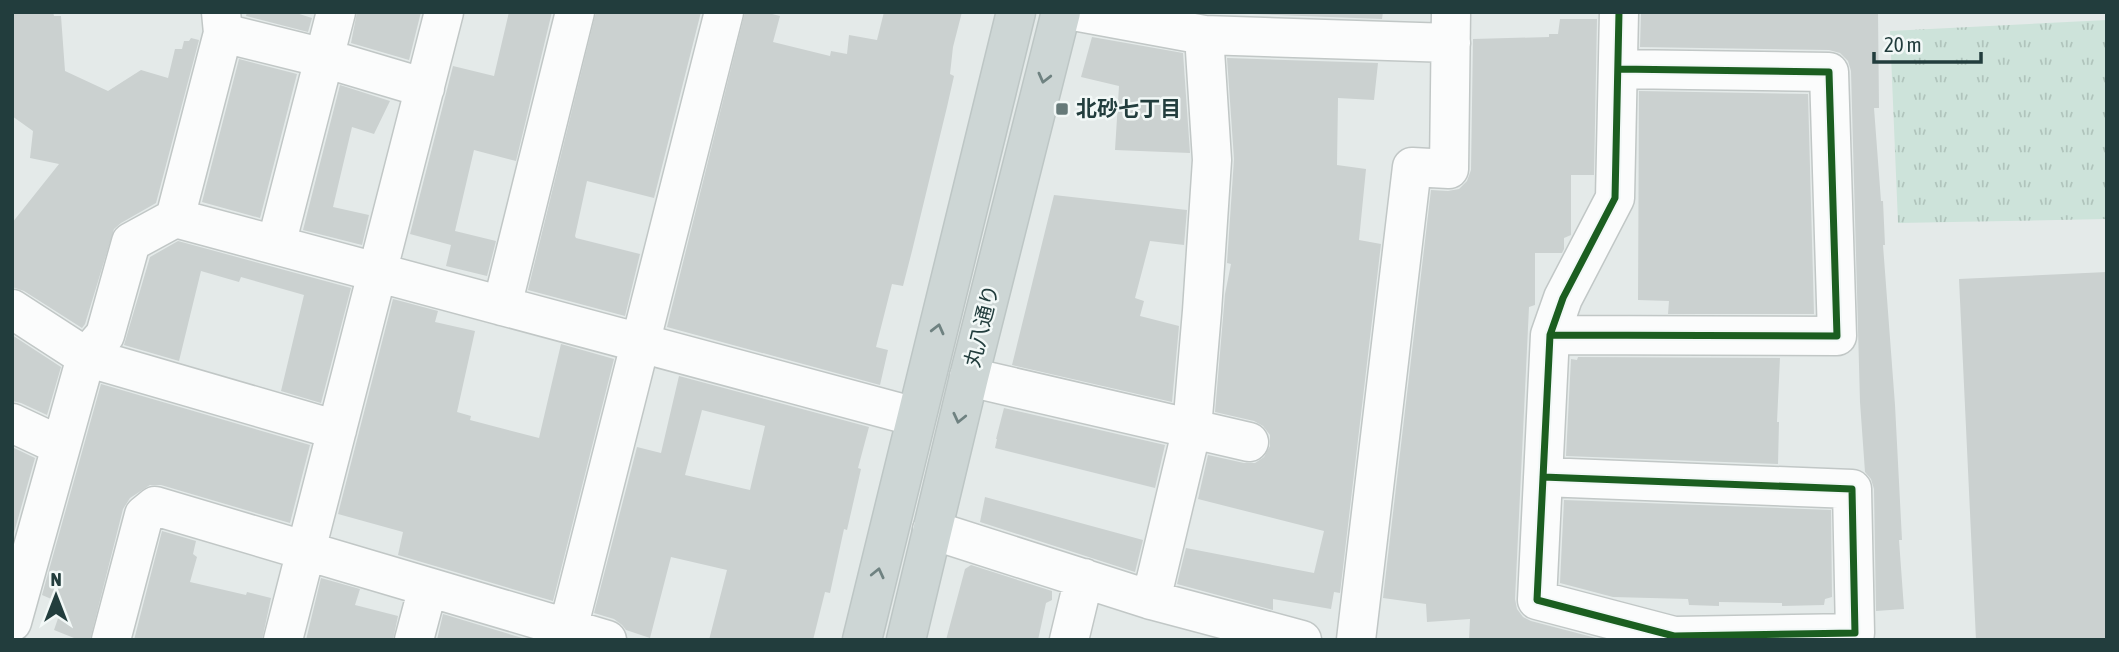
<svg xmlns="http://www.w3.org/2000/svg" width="2119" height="652" font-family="'Asap Condensed','Noto Sans JP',sans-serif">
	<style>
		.grass { fill: url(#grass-tufts) }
		.building { fill: #cbd1d0; fill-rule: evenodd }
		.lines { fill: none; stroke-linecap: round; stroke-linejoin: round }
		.minor-casing { stroke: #c1c7c6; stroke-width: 41 }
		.major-casing { stroke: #bdc6c5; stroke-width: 41 }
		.minor { stroke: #fbfcfc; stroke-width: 38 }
		.major { stroke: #cdd6d5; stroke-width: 38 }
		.cycleway-casing { stroke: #f2f8f7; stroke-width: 11 }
		.cycleway { stroke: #1b5e20; stroke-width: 7 }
		.oneway { stroke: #6f8281 }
		.poi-dot { fill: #667a79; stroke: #f2f8f7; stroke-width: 2.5 }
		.labels { text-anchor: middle; stroke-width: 5; stroke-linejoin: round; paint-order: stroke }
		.poi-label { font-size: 21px; font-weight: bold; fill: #223d3d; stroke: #f2f8f7; text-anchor: start }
		.street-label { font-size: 21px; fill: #223d3d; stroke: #f2f8f7 }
	</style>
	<defs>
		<pattern id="grass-tufts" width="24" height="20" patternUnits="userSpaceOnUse" patternTransform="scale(1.75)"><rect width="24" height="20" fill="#cde3da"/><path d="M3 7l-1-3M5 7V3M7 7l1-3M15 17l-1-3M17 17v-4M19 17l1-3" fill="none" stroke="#b0c4bc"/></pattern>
	</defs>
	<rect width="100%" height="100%" fill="#e4eae9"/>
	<path class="grass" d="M 2107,20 L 2107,219 L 1898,223 L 1890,31 Z"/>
	<path class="building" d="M 12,12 L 53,12 L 54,16 L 61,16 L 65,71 L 108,91 L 141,70 L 168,78 L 175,49 L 182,49 L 184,41 L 189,41 L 191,38 L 199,40 L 156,203 L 121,223 L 114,229 L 85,324 L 82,328 L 24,291 L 12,287 L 12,223 L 59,164 L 30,158 L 33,131 L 12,116 Z
		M 247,12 L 293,12 L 312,18 L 308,32 L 246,16 Z
		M 357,12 L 421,12 L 409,60 L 351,43 Z
		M 509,12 L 552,12 L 516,161 L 474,150 L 455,231 L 496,241 L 487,276 L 446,266 L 451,245 L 410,234 L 453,66 L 494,76 Z
		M 596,12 L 701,12 L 654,198 L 587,181 L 575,236 L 576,238 L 640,254 L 625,316 L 528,290 Z
		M 745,12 L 764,12 L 780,16 L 773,42 L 830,56 L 831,51 L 847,54 L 849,35 L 877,40 L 884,12 L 962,12 L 953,47 L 950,74 L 954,76 L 947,107 L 912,251 L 903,286 L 892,284 L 876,347 L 888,350 L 880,385 L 667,327 Z
		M 1201,12 L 1383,12 L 1382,19 Z
		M 1878,12 L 1879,108 L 1874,108 L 1881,201 L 1883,201 L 1885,245 L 1883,245 L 1895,405 L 1902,540 L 1899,540 L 1904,609 L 1876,611 L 1874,489 L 1871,479 L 1865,472 L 1860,402 L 1851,71 L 1848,61 L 1840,53 L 1829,50 L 1640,47 L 1641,13 Z
		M 1560,19 L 1597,19 L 1594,175 L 1571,175 L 1571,235 L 1564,238 L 1564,249 L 1562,253 L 1535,253 L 1535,305 L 1529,307 L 1515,599 L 1517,609 L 1523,617 L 1531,621 L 1596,638 L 1595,640 L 1469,640 L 1470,619 L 1427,622 L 1426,604 L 1383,598 L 1431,190 L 1448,191 L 1459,189 L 1467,181 L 1471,170 L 1473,39 L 1549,37 L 1549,34 L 1558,34 Z
		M 1092,37 L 1183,53 L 1190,153 L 1115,150 L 1119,86 L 1081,77 Z
		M 1227,58 L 1378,63 L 1374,100 L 1338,98 L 1337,165 L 1366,169 L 1359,240 L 1381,244 L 1340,593 L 1334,592 L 1331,609 L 1273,599 L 1273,610 L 1177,584 L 1186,548 L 1314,573 L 1324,531 L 1198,499 L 1208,455 L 1244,463 L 1255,463 L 1264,457 L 1270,446 L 1270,435 L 1263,426 L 1254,421 L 1215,412 L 1225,294 L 1231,264 L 1227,263 L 1234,159 Z
		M 239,59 L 297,74 L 260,218 L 202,202 Z
		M 340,85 L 390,101 L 374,134 L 352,127 L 333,207 L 369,215 L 362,245 L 303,230 Z
		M 1639,91 L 1808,94 L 1814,314 L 1668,314 L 1669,301 L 1638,300 Z
		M 1054,195 L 1187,210 L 1184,245 L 1150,241 L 1135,298 L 1144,301 L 1140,316 L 1179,326 L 1172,402 L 1012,365 Z
		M 178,241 L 351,288 L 321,403 L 281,391 L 304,295 L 241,277 L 239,282 L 201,271 L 179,361 L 124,345 L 150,257 Z
		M 2107,272 L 2107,640 L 1976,640 L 1959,279 Z
		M 393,299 L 438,311 L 435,322 L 475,331 L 457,412 L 471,416 L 470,420 L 539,438 L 561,344 L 614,359 L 553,601 L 398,555 L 403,532 L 338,514 Z
		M 12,335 L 61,367 L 47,415 L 21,403 L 12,401 Z
		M 1578,357 L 1780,358 L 1777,422 L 1779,422 L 1778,464 L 1566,456 L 1571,359 L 1577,360 Z
		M 679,376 L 869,427 L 858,468 L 861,469 L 847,530 L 844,529 L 830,593 L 825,592 L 813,640 L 709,640 L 727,570 L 671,557 L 650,638 L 626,630 L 622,625 L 614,619 L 594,613 L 637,447 L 661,453 ZM 702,410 L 765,426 L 750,490 L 685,475 Z
		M 101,384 L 310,445 L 290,523 L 161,485 L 150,485 L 130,498 L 123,509 L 90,640 L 79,640 L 54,630 L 63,604 L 42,595 Z
		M 1004,408 L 1165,445 L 1155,488 L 995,448 L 997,439 L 996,439 Z
		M 12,447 L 35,458 L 12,540 Z
		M 985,497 L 1143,540 L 1135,572 L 980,522 Z
		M 1564,500 L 1831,510 L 1832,597 L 1825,599 L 1824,605 L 1782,606 L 1782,603 L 1719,602 L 1719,606 L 1689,605 L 1688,599 L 1613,597 L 1560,583 Z
		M 162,531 L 196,541 L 193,554 L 197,557 L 190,582 L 246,595 L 247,592 L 271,598 L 262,640 L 134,640 Z
		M 971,565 L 1052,591 L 1052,600 L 1046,603 L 1038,640 L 946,640 L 965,569 Z
		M 321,578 L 360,589 L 355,605 L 398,616 L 393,640 L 306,640 Z
		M 443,614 L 529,640 L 437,640 Z"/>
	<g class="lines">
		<defs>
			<path id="minor" d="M 1079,12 L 1204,35 L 1451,43
				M 223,33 L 324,58 L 425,88
				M 175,218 L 916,417
				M 276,245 L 336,12
				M 502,306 L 575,12
				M 12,309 L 86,357 L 337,430
				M 1550,335 L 1837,336 L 1829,72 L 1618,69
				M 969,377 L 1249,442
				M 12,423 L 61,446
				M 1543,477 L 1852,489 L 1855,633 L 1674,636 L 1537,600 L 1550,335 L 1563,298 L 1615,198 L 1619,12
				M 932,530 L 1151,600 L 1302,640
				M 1151,600 L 1192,428 L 1202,311 L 1212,160 L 1204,35
				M 12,622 L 86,357 L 105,335 L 131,242 L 175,218 L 223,33 L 221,12
				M 568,629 L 724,12
				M 111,640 L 144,515 L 155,506 L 607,640
				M 283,640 L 444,12
				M 414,640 L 428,587
				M 1069,640 L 1084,578
				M 1356,640 L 1412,167 L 1449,169 L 1451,12"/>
			<path id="major" d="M 862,640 L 1016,12
				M 906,640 L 969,377 L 1061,12"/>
		</defs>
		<use href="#minor" class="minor-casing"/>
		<use href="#major" class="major-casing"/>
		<use href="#minor" class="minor"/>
		<use href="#major" class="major"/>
		<defs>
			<path id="cycleway" d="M 1550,335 L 1837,336 L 1829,72 L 1618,69
				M 1543,477 L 1852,489 L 1855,633 L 1674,636 L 1537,600 L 1550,335 L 1563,298 L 1615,198 L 1619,12"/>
		</defs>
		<use href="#cycleway" class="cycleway-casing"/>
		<use href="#cycleway" class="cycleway"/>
	</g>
	<defs><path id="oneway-chevron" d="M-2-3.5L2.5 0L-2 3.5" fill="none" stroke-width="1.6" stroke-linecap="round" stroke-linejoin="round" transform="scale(1.75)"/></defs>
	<g class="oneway">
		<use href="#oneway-chevron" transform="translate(1044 78) rotate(104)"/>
		<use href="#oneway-chevron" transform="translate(938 329) rotate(-76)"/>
		<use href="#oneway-chevron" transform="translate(959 418) rotate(103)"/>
		<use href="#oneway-chevron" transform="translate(878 573) rotate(-77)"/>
	</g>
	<rect class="poi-dot" x="1055" y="102" width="14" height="14" rx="3.5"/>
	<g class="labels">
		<g class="poi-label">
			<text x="1076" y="116">北砂七丁目</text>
		</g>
		<g class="street-label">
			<text transform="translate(982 326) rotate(-76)" y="7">丸八通り</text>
		</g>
	</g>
	<rect width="2119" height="652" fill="none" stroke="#223d3d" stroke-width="28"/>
	<g transform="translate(56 596)" stroke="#f2f8f7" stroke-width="5" paint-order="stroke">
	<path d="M0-5L12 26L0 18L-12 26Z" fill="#223d3d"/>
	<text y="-10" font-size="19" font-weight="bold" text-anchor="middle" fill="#223d3d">N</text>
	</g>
	<path d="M1874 52v10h107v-10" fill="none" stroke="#223d3d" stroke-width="3.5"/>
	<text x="1884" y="52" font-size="21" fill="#223d3d" stroke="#f2f8f7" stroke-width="5" paint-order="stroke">20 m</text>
</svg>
